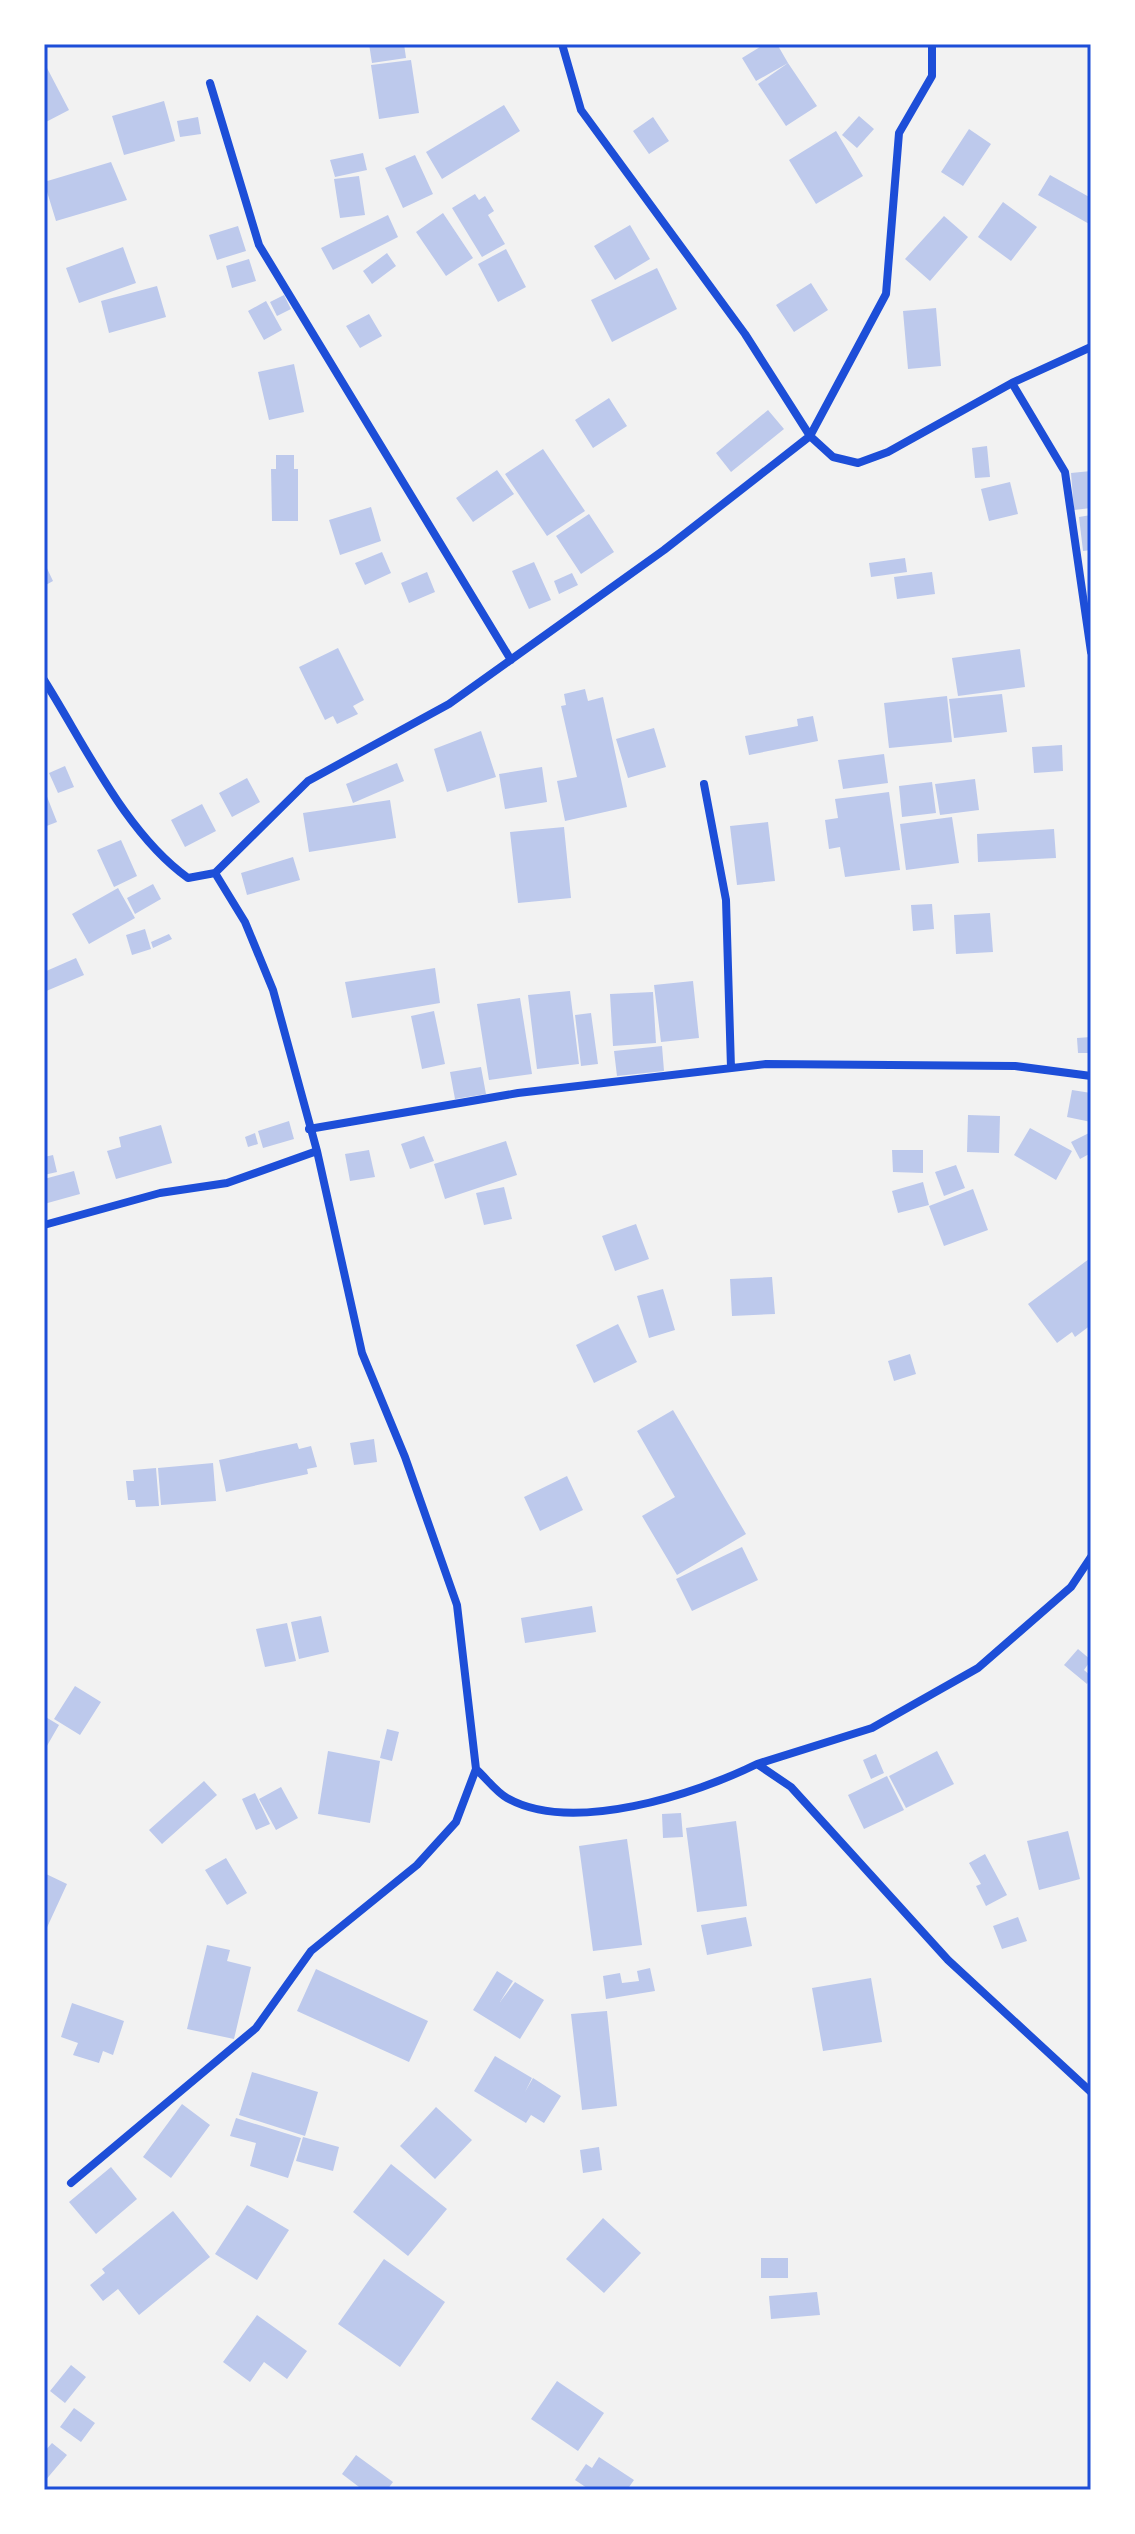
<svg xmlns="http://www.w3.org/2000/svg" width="1135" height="2534" font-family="'Titillium Web',sans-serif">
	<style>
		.building { fill: #bdc9ec }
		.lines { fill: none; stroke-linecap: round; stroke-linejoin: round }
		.minor { stroke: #1d4ed8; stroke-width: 8 }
		.neatline { fill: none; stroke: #1d4ed8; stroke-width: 3 }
	</style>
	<rect width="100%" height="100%" fill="#f2f2f2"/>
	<path class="building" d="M 369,44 L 404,44 L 406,58 L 372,63 Z
		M 765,44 L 777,44 L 788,63 L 756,81 L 742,58 Z
		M 411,60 L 419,113 L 379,119 L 371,65 Z
		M 788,63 L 817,106 L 786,126 L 758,84 Z
		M 47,68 L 69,110 L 44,123 L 44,70 Z
		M 164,101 L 175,141 L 124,155 L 112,116 Z
		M 504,105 L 520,131 L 442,179 L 426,152 Z
		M 859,116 L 874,129 L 857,148 L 842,135 Z
		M 198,117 L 201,134 L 180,137 L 177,121 Z
		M 653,117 L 669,141 L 649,154 L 633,131 Z
		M 969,129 L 991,144 L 963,186 L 941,172 Z
		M 836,131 L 863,176 L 816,204 L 789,160 Z
		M 363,153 L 367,170 L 335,177 L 330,160 Z
		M 415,155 L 433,194 L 403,208 L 385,168 Z
		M 111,162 L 127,200 L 56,221 L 44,182 Z
		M 1050,175 L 1091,198 L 1091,225 L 1038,195 Z
		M 359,176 L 365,215 L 340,218 L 334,179 Z
		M 475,194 L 479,200 L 485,196 L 494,211 L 488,215 L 505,244 L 482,257 L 452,208 Z
		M 1003,202 L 1037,227 L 1011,261 L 978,237 Z
		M 443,213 L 473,258 L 446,276 L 416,232 Z
		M 388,215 L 398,237 L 333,270 L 321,248 Z
		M 944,216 L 968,237 L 930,281 L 905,259 Z
		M 630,225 L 650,259 L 615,280 L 594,246 Z
		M 238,226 L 246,251 L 217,260 L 209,235 Z
		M 123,247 L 136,283 L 79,303 L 66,268 Z
		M 506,249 L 526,287 L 498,302 L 478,264 Z
		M 387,253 L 396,266 L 372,284 L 363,271 Z
		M 249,259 L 256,281 L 232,288 L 226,266 Z
		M 657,268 L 677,309 L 612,342 L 591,300 Z
		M 811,283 L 828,310 L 794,332 L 776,305 Z
		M 157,286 L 166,317 L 109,333 L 101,301 Z
		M 284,295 L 291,309 L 277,316 L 270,302 Z
		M 266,301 L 282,330 L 264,340 L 248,311 Z
		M 936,308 L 941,366 L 908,369 L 903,311 Z
		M 369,314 L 382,336 L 360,348 L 346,326 Z
		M 294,364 L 304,412 L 269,420 L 258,372 Z
		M 609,398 L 627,426 L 593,448 L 575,420 Z
		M 768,410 L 784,429 L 731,472 L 716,453 Z
		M 987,446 L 990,477 L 975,478 L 972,448 Z
		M 543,449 L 585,511 L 547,536 L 505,474 Z
		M 276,455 L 294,455 L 294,469 L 298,469 L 298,521 L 272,521 L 271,469 L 276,469 Z
		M 497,470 L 514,494 L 473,522 L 456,498 Z
		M 1091,471 L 1091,508 L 1074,510 L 1071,473 Z
		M 1010,482 L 1018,514 L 989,521 L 981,489 Z
		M 371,507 L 381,541 L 340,555 L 329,520 Z
		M 589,514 L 614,552 L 581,574 L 556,536 Z
		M 1091,515 L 1091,550 L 1083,551 L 1079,517 Z
		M 382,552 L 391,573 L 365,585 L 355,563 Z
		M 905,558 L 907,572 L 871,577 L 869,563 Z
		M 44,562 L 53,581 L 44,586 Z
		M 534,562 L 551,600 L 529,609 L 512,571 Z
		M 427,572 L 435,592 L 409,603 L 401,583 Z
		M 932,572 L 935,594 L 897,599 L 894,577 Z
		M 572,573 L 578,585 L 559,594 L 554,581 Z
		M 338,648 L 364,700 L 353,706 L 358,714 L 337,724 L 333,716 L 325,720 L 299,667 Z
		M 1020,649 L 1025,687 L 958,696 L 952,658 Z
		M 585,689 L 588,701 L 603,697 L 627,807 L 565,821 L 557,781 L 577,777 L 561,706 L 566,705 L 564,694 Z
		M 1002,694 L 1007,732 L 954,738 L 949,699 Z
		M 947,696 L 952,742 L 889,748 L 884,703 Z
		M 813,716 L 818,741 L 749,755 L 745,736 L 798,726 L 797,719 Z
		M 654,728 L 666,767 L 628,778 L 616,739 Z
		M 481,731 L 496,777 L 447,792 L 434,749 Z
		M 1062,745 L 1063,771 L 1034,773 L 1032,747 Z
		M 884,754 L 888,783 L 843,789 L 838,760 Z
		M 397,763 L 404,781 L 353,803 L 346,784 Z
		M 65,766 L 74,787 L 58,793 L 49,773 Z
		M 542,767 L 547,802 L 505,809 L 499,774 Z
		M 247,778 L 260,802 L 232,817 L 219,793 Z
		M 975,779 L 979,810 L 940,815 L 935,784 Z
		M 932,782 L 936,813 L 902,817 L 899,786 Z
		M 44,789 L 57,822 L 44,827 Z
		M 889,792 L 900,870 L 845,877 L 840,847 L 829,849 L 825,820 L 838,818 L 835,799 Z
		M 390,800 L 396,838 L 309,852 L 303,813 Z
		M 202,804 L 216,831 L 185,847 L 171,820 Z
		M 952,817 L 959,863 L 906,870 L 900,824 Z
		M 768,822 L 775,881 L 737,885 L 730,826 Z
		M 564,827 L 571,898 L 518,903 L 510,832 Z
		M 1054,829 L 1056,858 L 978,862 L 977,834 Z
		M 121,840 L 137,876 L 114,887 L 97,850 Z
		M 293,857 L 300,880 L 247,895 L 241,873 Z
		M 153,884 L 161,899 L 135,914 L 127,898 Z
		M 118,888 L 135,918 L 89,944 L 72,914 Z
		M 932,904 L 934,929 L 913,931 L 911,905 Z
		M 990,913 L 993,952 L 956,954 L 954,915 Z
		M 145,929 L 151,949 L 132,955 L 126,935 Z
		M 169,934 L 172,939 L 153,948 L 151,942 Z
		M 76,958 L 84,975 L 44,992 L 44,972 Z
		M 435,968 L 440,1003 L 352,1018 L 345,982 Z
		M 693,981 L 699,1038 L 661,1042 L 654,985 Z
		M 570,991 L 579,1064 L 537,1069 L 528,995 Z
		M 653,992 L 656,1043 L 613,1046 L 610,994 Z
		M 520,998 L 532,1074 L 489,1080 L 477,1004 Z
		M 434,1011 L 445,1064 L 422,1069 L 411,1016 Z
		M 591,1013 L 598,1064 L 581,1066 L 575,1015 Z
		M 1091,1037 L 1091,1053 L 1078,1053 L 1077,1038 Z
		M 662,1046 L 664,1071 L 617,1076 L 614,1051 Z
		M 481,1067 L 486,1094 L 455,1099 L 450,1072 Z
		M 1072,1090 L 1091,1093 L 1091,1122 L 1067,1117 Z
		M 968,1115 L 1000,1116 L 999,1153 L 967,1152 Z
		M 289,1121 L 294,1139 L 263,1148 L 258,1131 Z
		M 161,1125 L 172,1163 L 116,1179 L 107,1151 L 121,1147 L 119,1137 Z
		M 1030,1128 L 1072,1151 L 1056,1180 L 1014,1155 Z
		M 1091,1132 L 1091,1153 L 1080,1159 L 1071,1142 Z
		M 255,1133 L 258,1144 L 248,1147 L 245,1137 Z
		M 424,1136 L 434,1161 L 410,1169 L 401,1144 Z
		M 506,1141 L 517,1175 L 445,1199 L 434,1164 Z
		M 369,1150 L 375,1177 L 350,1181 L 345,1154 Z
		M 892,1150 L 923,1150 L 923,1173 L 893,1172 Z
		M 53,1155 L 57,1172 L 44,1175 L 44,1157 Z
		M 956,1165 L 965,1188 L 944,1196 L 935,1172 Z
		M 74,1171 L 80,1194 L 44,1204 L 44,1179 Z
		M 923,1182 L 929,1205 L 898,1213 L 892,1191 Z
		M 504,1187 L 512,1219 L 484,1225 L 476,1193 Z
		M 973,1189 L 988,1230 L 944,1246 L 929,1206 Z
		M 636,1224 L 649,1259 L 615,1271 L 602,1236 Z
		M 1089,1259 L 1091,1325 L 1075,1337 L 1072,1332 L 1057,1343 L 1028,1304 Z
		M 772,1277 L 775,1314 L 732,1316 L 730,1279 Z
		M 663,1289 L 675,1330 L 649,1338 L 637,1296 Z
		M 618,1324 L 637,1362 L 594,1383 L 576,1345 Z
		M 910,1354 L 916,1374 L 894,1381 L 888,1361 Z
		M 673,1410 L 746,1534 L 677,1575 L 642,1516 L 675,1497 L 637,1431 Z
		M 374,1439 L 377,1462 L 354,1465 L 350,1443 Z
		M 297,1443 L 299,1449 L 311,1446 L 317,1467 L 307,1469 L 308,1474 L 226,1492 L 219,1460 Z
		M 213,1463 L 216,1501 L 161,1505 L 158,1468 Z
		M 156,1468 L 159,1506 L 136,1507 L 135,1500 L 128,1500 L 126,1481 L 134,1481 L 133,1470 Z
		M 567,1476 L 583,1510 L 540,1531 L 524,1497 Z
		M 742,1547 L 758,1580 L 692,1611 L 676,1579 Z
		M 592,1606 L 596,1632 L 525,1643 L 521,1618 Z
		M 321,1616 L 329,1652 L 299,1659 L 291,1622 Z
		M 287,1623 L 296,1661 L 265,1667 L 256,1629 Z
		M 1078,1649 L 1091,1660 L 1084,1670 L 1091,1676 L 1087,1684 L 1064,1665 Z
		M 75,1686 L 101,1702 L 80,1735 L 54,1719 Z
		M 44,1716 L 59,1725 L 44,1751 Z
		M 387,1729 L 399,1732 L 392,1761 L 380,1758 Z
		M 328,1751 L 380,1761 L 370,1823 L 318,1814 Z
		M 937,1751 L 954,1784 L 906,1808 L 889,1776 Z
		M 876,1754 L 884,1773 L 871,1779 L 863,1760 Z
		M 887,1776 L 904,1810 L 864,1829 L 848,1795 Z
		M 204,1781 L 217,1795 L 162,1844 L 149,1830 Z
		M 281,1787 L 298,1818 L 276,1830 L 259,1799 Z
		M 255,1793 L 270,1824 L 256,1830 L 242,1799 Z
		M 681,1813 L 683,1837 L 663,1838 L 662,1814 Z
		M 736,1821 L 747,1906 L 697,1912 L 686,1828 Z
		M 1068,1831 L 1080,1879 L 1039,1890 L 1027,1841 Z
		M 627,1839 L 642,1945 L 593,1951 L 579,1846 Z
		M 985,1854 L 1007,1895 L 986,1906 L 976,1886 L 981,1884 L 969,1863 Z
		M 226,1858 L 247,1893 L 227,1905 L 205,1870 Z
		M 44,1873 L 67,1884 L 44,1934 Z
		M 746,1917 L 752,1946 L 707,1955 L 701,1925 Z
		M 1018,1917 L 1027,1941 L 1002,1949 L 993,1926 Z
		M 207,1945 L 230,1950 L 227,1961 L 251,1967 L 234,2039 L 187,2029 Z
		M 650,1968 L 655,1991 L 606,1999 L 603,1976 L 620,1973 L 622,1983 L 639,1981 L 637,1971 Z
		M 316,1969 L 428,2021 L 409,2062 L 297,2011 Z
		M 497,1971 L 513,1981 L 500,2002 L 515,1982 L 544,2000 L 520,2039 L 473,2010 Z
		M 871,1978 L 882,2042 L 823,2051 L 812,1988 Z
		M 72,2003 L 124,2021 L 113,2055 L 103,2051 L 99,2063 L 73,2055 L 78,2043 L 61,2037 Z
		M 607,2011 L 617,2106 L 582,2110 L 571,2014 Z
		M 495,2056 L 532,2078 L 525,2092 L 533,2078 L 561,2096 L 544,2123 L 531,2115 L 526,2123 L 474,2091 Z
		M 252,2072 L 318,2092 L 305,2136 L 239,2115 Z
		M 182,2104 L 210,2125 L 171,2178 L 143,2157 Z
		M 436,2107 L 472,2140 L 435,2179 L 400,2146 Z
		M 236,2118 L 301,2138 L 288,2178 L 250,2166 L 256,2143 L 230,2136 Z
		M 303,2137 L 339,2147 L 333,2171 L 296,2161 Z
		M 599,2147 L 602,2170 L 583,2173 L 580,2150 Z
		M 391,2164 L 447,2209 L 408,2256 L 353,2212 Z
		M 111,2167 L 137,2199 L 96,2234 L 69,2202 Z
		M 247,2205 L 289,2230 L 257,2280 L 215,2254 Z
		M 173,2211 L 210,2257 L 139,2315 L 118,2289 L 103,2301 L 90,2285 L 105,2273 L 102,2269 Z
		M 603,2218 L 641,2253 L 604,2293 L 566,2259 Z
		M 761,2258 L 788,2258 L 788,2278 L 761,2278 Z
		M 384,2259 L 445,2302 L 400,2367 L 338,2324 Z
		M 817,2292 L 820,2315 L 771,2319 L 769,2296 Z
		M 257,2315 L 307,2351 L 287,2379 L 264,2362 L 250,2382 L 223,2362 Z
		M 71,2365 L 86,2377 L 65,2403 L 50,2391 Z
		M 557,2381 L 604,2413 L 578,2451 L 531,2419 Z
		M 74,2408 L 95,2423 L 81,2442 L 60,2427 Z
		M 52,2443 L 67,2455 L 44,2482 L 44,2452 Z
		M 356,2455 L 393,2482 L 387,2490 L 363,2490 L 342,2474 Z
		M 599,2457 L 634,2480 L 627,2490 L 590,2490 L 575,2480 L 586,2464 L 592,2468 Z"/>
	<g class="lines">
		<path class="minor" d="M 562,44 L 581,110 L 745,334 L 810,436 L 833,457 L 858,463 L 888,452 L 1012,383 L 1091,347
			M 210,83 L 259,245 L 511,660
			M 1012,383 L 1065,472 L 1091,652
			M 44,680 C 85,745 126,834 188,878 L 215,873 L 245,922 L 273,990 L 317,1151 L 362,1353 L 405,1457 L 457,1605 L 476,1769 C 486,1778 496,1792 507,1798 C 572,1835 696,1794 757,1764 L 791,1787 L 948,1960 L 1091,2092
			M 704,784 L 726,900 L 731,1068
			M 215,873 L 308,781 L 449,704 L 664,550 L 810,436 L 886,294 L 899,133 L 932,76 L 932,44
			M 309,1129 L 518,1093 L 766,1064 L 1015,1066 L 1091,1076
			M 44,1225 L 160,1193 L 227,1183 L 317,1151
			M 757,1764 L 872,1728 L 978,1668 L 1071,1587 L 1091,1557
			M 71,2183 L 256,2028 L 311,1951 L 417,1865 L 456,1822 L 476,1769"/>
	</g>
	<rect width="1135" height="2534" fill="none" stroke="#ffffff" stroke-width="92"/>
	<rect x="46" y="46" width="1043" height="2442" class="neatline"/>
</svg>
